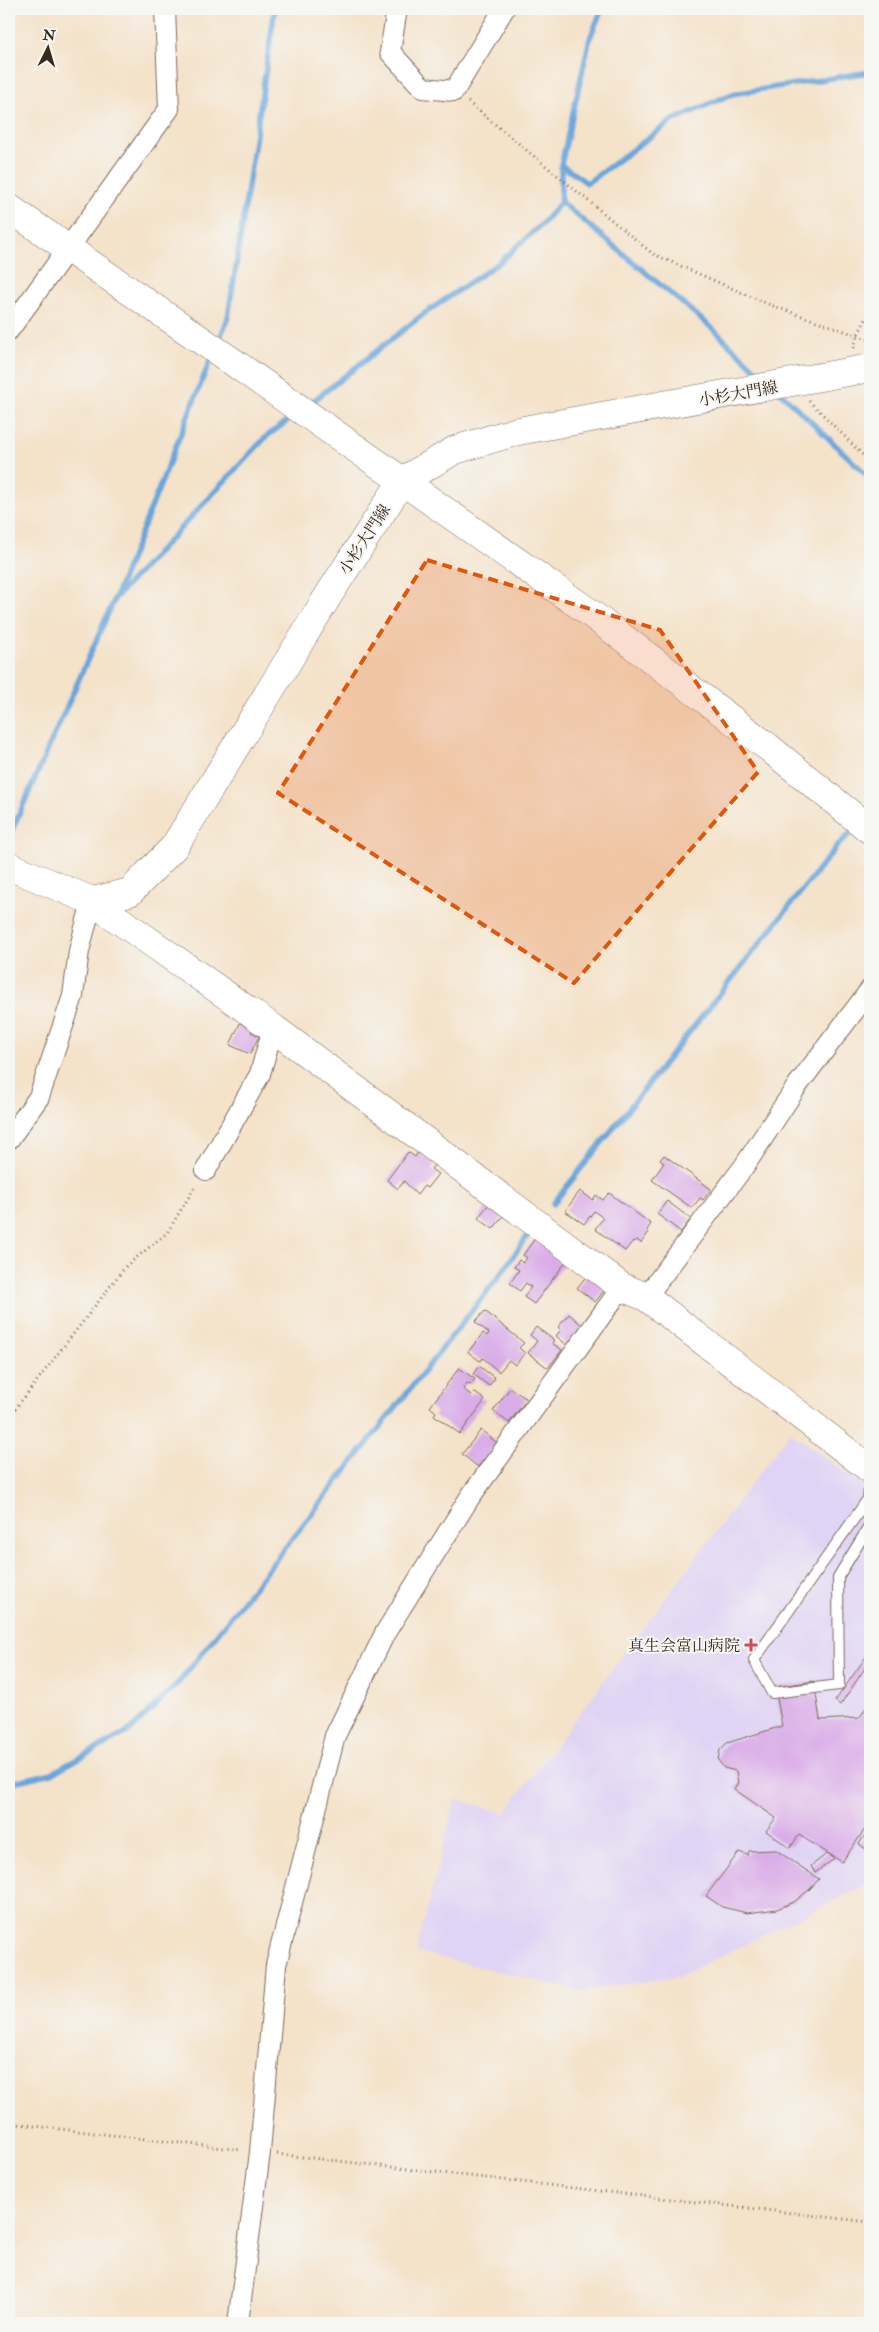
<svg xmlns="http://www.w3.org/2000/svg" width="879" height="2332" font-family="'IM FELL Double Pica','Noto Serif JP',serif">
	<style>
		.built { fill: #e0d4f4 }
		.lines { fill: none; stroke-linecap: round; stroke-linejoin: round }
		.stream { stroke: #69a6db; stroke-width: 5.5 }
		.building { fill: #daade8 }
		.lane-casing { stroke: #7c6a5a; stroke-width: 12 }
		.street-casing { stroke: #7c6a5a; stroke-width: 22 }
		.secondary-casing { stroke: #7c6a5a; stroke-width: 29 }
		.path { stroke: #7c6a5a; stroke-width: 3; stroke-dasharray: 1 4; stroke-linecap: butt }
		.lane { stroke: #fff; stroke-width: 10 }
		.street { stroke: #fff; stroke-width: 20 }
		.secondary { stroke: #fff; stroke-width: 28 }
		.marked { fill: #df570d; fill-opacity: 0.2; stroke: #df570d; stroke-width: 4; stroke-dasharray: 10 6; stroke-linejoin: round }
		.poi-dot { fill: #d1495b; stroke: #f6f6f2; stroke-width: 2 }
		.labels { text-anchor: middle; stroke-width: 4; stroke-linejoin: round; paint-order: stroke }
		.street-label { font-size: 16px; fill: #3b2a1e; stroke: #f6f6f2 }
		.poi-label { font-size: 16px; fill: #3b2a1e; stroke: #f6f6f2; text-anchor: end }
	</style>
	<rect width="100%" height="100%" fill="#f6f6f2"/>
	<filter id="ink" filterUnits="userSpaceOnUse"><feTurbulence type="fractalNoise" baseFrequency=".02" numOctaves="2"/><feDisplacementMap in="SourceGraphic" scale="10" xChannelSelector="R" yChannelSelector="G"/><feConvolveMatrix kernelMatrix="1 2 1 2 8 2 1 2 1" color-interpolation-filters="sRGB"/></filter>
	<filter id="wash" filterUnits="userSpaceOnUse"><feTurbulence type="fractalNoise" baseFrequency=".0096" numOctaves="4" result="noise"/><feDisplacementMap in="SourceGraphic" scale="20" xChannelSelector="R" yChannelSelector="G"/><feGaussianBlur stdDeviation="1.12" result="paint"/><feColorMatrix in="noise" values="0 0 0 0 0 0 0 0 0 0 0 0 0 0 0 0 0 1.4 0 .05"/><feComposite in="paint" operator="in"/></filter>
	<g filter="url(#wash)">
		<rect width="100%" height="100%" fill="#f4e2c9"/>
		<path class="built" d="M 790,1432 L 870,1490 L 870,1883 L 678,1977 L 580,1991 L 416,1952 L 456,1799 L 505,1813 Z"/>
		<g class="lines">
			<path class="stream" d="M 561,165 L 587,183 L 673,120 L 732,94 L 870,72
				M 561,202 L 712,328 L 766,379
				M 218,343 L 228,318 L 275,9
				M 780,392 L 870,478
				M 308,405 L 425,313 L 500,262 L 542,224 L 561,202 L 561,165 L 590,38 L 602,9
				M 118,595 L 266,437 L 295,415
				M 9,837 L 115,598 L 212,356
				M 553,1204 L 838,845 L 856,828
				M 9,1783 L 52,1773 L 131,1730 L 180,1681 L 500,1275 L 528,1235"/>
		</g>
		<g id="blocks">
			<path class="building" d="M 240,1023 L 252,1029 L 251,1032 L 259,1036 L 250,1054 L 230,1045 Z
				M 408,1152 L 415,1157 L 418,1152 L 435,1164 L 431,1169 L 438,1174 L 427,1188 L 424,1186 L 417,1195 L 404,1181 L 398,1189 L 387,1180 Z
				M 664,1155 L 711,1189 L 703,1200 L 700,1198 L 692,1208 L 652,1180 L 664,1163 L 660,1160 Z
				M 580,1191 L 593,1200 L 596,1195 L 603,1200 L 609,1193 L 651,1224 L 647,1230 L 649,1232 L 641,1243 L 637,1240 L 635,1242 L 633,1241 L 625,1251 L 595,1229 L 603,1218 L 594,1211 L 584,1224 L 565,1211 Z
				M 667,1201 L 691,1219 L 681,1232 L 657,1214 Z
				M 489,1204 L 504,1215 L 493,1229 L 478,1218 Z
				M 536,1237 L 568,1259 L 534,1304 L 524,1297 L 531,1287 L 526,1283 L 520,1291 L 510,1283 L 519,1270 L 514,1267 L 519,1260 L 523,1263 L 527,1258 L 523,1255 Z
				M 588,1274 L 606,1288 L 595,1302 L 577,1288 Z
				M 485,1311 L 524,1343 L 519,1348 L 525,1353 L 515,1365 L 509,1360 L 499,1372 L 483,1358 L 480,1361 L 468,1352 L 483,1333 L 487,1336 L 489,1333 L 475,1322 Z
				M 569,1314 L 583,1326 L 567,1345 L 556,1336 L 561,1330 L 558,1327 Z
				M 536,1327 L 554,1340 L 552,1343 L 562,1350 L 548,1368 L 528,1353 L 537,1341 L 530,1335 Z
				M 479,1366 L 495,1378 L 489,1386 L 473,1374 Z
				M 459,1368 L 475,1379 L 470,1385 L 467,1383 L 463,1389 L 471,1395 L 474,1392 L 485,1400 L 460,1434 L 434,1415 L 436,1412 L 430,1407 Z
				M 510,1388 L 527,1399 L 509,1423 L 493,1411 Z
				M 481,1430 L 497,1443 L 478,1467 L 462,1454 Z
				M 870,1651 L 870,1661 L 840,1705 L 835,1701 Z
				M 814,1681 L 820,1720 L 859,1718 L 870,1702 L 870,1822 L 842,1862 L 799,1835 L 790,1848 L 766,1831 L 776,1818 L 734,1789 L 738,1783 L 736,1771 L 724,1768 L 718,1760 L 720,1750 L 727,1743 L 782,1726 L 775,1687 Z
				M 870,1828 L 870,1852 L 859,1844 Z
				M 776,1850 L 819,1879 L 809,1890 L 794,1902 L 777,1909 L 747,1913 L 722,1907 L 706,1896 L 739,1852 L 748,1855 L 749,1851 Z
				M 828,1853 L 834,1859 L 815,1873 L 811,1866 Z"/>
		</g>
	</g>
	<g filter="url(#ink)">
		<use href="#blocks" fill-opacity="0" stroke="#7c6a5a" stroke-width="1"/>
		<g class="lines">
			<defs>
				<path id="lane" d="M 870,1476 L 868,1499 L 754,1660 L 772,1693 L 839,1685 L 838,1577 L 870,1525"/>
				<path id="street" d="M 397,9 L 390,52 L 423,88 L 454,91 L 504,9
					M 9,330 L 169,109 L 165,9
					M 9,1139 L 39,1097 L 73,996 L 79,951 L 92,901
					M 206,1170 L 260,1074 L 273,1028
					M 646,1297 L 745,1165 L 797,1086 L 870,990
					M 238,2323 L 260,2152 L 276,1965 L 335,1736 L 385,1633 L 470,1497 L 622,1287"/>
				<path id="secondary" d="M 9,208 L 233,362 L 586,610 L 768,747 L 870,830
					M 9,866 L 92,901 L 273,1028 L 622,1287 L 646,1297 L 870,1469
					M 92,901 L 130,892 L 174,847 L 328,596 L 402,481 L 455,450 L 518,431 L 870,368"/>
			</defs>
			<use href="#lane" class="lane-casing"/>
			<use href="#street" class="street-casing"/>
			<use href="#secondary" class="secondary-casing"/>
			<path class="path" d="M 468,102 L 653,254 L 768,304 L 870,340
				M 854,348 L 858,334 L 870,312
				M 809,401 L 870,462
				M 9,1417 L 126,1266 L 167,1233 L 196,1185
				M 9,2123 L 241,2150
				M 277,2154 L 870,2222"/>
			<use href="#lane" class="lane"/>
			<use href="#street" class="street"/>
			<use href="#secondary" class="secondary"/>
		</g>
	</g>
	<path class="marked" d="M 427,560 L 660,630 L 758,772 L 574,983 L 278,793 Z"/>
	<path class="poi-dot" d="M748.5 1637.5h5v5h5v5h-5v5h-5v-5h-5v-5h5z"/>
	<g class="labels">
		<g class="street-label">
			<text transform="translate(738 393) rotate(-10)" y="6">小杉大門線</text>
			<text transform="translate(364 539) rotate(-57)" y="6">小杉大門線</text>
		</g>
		<g class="poi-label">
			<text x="740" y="1651">真生会富山病院</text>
		</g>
	</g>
	<rect width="879" height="2332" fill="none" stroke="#f6f6f2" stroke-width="30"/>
	<g transform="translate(48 48) rotate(5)" stroke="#f6f6f2" stroke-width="4" paint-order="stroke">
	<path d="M0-4L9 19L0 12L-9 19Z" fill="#3b2a1e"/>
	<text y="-8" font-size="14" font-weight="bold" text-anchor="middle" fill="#3b2a1e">N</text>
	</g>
</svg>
